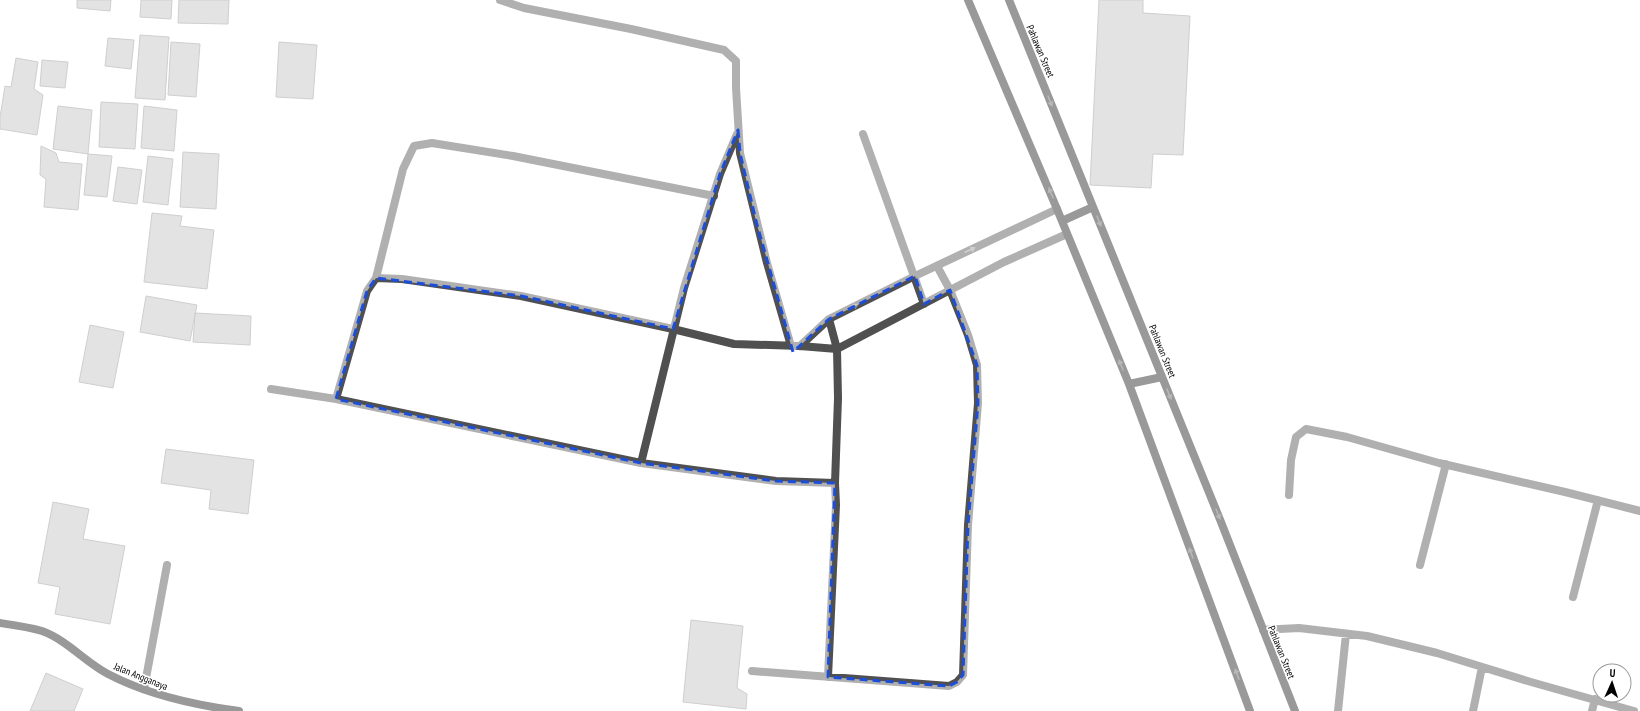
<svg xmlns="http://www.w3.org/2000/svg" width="1640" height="711" font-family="'PT Sans Narrow',sans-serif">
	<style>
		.building { fill: #c0c0c0; stroke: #949494 }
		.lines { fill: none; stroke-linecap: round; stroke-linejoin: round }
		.street { stroke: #505050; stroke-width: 8 }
		.secondary { stroke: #1d1d1d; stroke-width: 8 }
		.oneway { fill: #616161 }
		.oneway2 { fill: #969696 }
		.marked { fill: none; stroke: #1d4ed8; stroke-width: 3; stroke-dasharray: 8 5; stroke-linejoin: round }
		.labels { text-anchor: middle; stroke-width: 3.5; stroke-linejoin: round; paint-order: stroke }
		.street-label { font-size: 10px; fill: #000; stroke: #fff }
	</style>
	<rect width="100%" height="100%" fill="#fff"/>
	<path class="building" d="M 77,0 L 111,0 L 110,11 L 77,8 Z
		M 141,0 L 172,0 L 171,19 L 140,17 Z
		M 179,0 L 229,0 L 228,24 L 178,23 Z
		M 1099,0 L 1143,0 L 1143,13 L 1190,16 L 1183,155 L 1153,154 L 1151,188 L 1090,185 Z
		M 140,35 L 169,37 L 165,100 L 135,98 Z
		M 108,38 L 134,40 L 131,69 L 105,66 Z
		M 171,42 L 200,44 L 196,97 L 168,95 Z
		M 279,42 L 317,45 L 313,99 L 276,97 Z
		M 16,58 L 38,62 L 34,89 L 43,95 L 37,135 L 0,129 L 0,117 L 5,86 L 11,87 Z
		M 42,60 L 68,62 L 65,88 L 40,86 Z
		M 101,102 L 138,104 L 135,149 L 99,147 Z
		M 58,106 L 92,110 L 88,154 L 53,149 Z
		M 144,106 L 177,110 L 174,151 L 141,148 Z
		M 41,146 L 56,153 L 59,162 L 82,164 L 78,210 L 44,207 L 46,179 L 40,175 Z
		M 183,152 L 219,154 L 216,209 L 180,207 Z
		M 88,154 L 112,156 L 107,197 L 84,195 Z
		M 148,156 L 173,159 L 168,205 L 143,202 Z
		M 118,167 L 142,170 L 137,204 L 113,201 Z
		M 152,213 L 182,216 L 180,226 L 214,230 L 207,289 L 144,282 Z
		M 146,296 L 197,305 L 190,341 L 140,332 Z
		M 195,313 L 251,316 L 250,345 L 193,342 Z
		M 90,325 L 124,332 L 113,388 L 79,382 Z
		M 166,449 L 254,460 L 248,514 L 209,509 L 211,490 L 161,483 Z
		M 53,502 L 89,509 L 83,539 L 125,546 L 110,624 L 55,614 L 60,587 L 38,583 Z
		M 691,620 L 743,626 L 737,688 L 747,694 L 746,709 L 683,702 Z
		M 46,673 L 83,689 L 74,711 L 30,711 Z"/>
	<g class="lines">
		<path class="street" d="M 500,0 L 524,8 L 631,29 L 724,50 L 736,61 L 736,88 L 740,153 L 767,263 L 791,346
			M 863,134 L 924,304
			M 376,278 L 403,169 L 414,146 L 432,143 L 513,156 L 714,196
			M 800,346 L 829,319 L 915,276 L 1057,209
			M 271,389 L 336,399 L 641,463 L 776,481 L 835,483
			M 336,399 L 367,291 L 376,278 L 402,279 L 521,296 L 673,329 L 734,344 L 800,346 L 837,349 L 1004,262 L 1067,234
			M 641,463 L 684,288 L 720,174 L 737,134
			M 1289,495 L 1291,460 L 1296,437 L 1306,429 L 1347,437 L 1439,463 L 1565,492 L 1640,511
			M 1420,565 L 1446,464
			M 1573,597 L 1598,500
			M 1263,630 L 1299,628 L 1367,636 L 1437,653 L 1531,682 L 1634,711
			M 752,671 L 949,686 L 957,682 L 963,675 L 968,525 L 978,403 L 977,365 L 968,335 L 950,290 L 937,266
			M 828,677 L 836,505 L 835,483 L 838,398 L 837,349 L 829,319
			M 144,689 L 167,565
			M 1338,711 L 1346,634
			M 1473,711 L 1482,667
			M 1592,711 L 1595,699"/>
		<path class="secondary" d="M 968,0 L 1057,209 L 1129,384 L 1250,711
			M 1009,0 L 1221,522 L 1295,711
			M 1062,221 L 1093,207
			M 1129,384 L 1162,377
			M 0,623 C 14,625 29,627 42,631 C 67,640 85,662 108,674 C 148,695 194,705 239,711"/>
	</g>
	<defs><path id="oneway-solid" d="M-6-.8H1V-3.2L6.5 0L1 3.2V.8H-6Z"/></defs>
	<g class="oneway">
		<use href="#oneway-solid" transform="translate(1050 101) rotate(68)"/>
		<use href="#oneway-solid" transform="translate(1051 193) rotate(-113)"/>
		<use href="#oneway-solid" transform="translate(1099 221) rotate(68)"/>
		<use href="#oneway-solid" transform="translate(1121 365) rotate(-112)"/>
		<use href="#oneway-solid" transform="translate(1169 394) rotate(68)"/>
		<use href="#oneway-solid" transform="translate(1218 514) rotate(68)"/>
		<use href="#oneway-solid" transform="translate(1191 553) rotate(-110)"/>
		<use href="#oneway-solid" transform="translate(1237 674) rotate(-110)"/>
	</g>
	<g class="oneway2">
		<use href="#oneway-solid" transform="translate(970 250) rotate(-25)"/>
		<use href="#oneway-solid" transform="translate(853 307) rotate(-27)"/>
	</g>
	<path d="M0 0H1640V711H0ZM 738,130 L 740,153 L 756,221 L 793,352 L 829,319 L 915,276 L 924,304 L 950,290 L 977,365 L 978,403 L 968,525 L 963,675 L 957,682 L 949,686 L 828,677 L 835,483 L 776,481 L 641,463 L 336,399 L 367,291 L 376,278 L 521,296 L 673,329 L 720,174 Z" fill="#fff" fill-opacity=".55" fill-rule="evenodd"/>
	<path class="marked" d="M 738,130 L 740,153 L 756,221 L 793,352 L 829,319 L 915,276 L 924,304 L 950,290 L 977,365 L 978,403 L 968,525 L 963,675 L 957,682 L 949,686 L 828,677 L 835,483 L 776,481 L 641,463 L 336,399 L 367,291 L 376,278 L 521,296 L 673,329 L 720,174 Z"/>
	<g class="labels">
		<g class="street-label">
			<text transform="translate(1041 51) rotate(67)" y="4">Pahlawan Street</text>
			<text transform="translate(1163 351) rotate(68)" y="4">Pahlawan Street</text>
			<text transform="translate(1282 652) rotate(68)" y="4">Pahlawan Street</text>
			<text transform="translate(141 676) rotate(22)" y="4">Jalan Angganaya</text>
		</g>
	</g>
	<g transform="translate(1612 683) rotate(3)"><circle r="19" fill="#ffffff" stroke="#999999"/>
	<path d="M0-3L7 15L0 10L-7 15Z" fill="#000000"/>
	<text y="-6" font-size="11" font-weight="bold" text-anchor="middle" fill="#000000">U</text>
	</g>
</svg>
